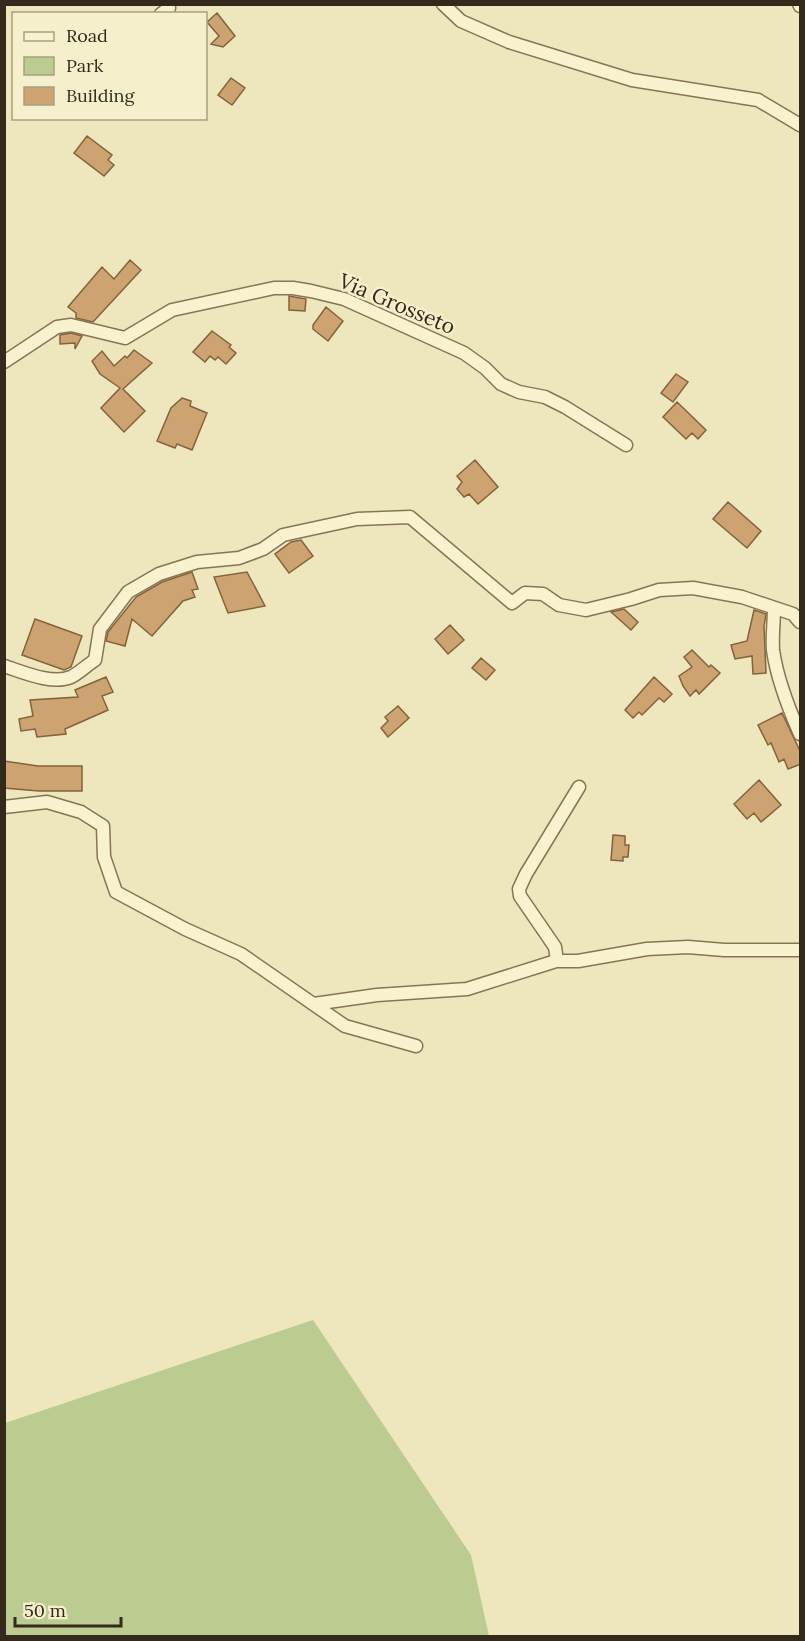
<svg xmlns="http://www.w3.org/2000/svg" width="805" height="1641" font-family="Lora,serif">
	<style>
		.green { fill: #bccb90 }
		.building { fill: #cda371; stroke: #84623b; stroke-width: 1.5 }
		.lines { fill: none; stroke-linecap: round; stroke-linejoin: round }
		.minor-casing { stroke: #857555; stroke-width: 15 }
		.minor { stroke: #f9f2cf; stroke-width: 12 }
		.labels { text-anchor: middle; stroke-width: 5; stroke-linejoin: round; paint-order: stroke }
		.street-label { font-size: 21px; fill: #342a1b; stroke: #f5efcb }
	</style>
	<rect width="100%" height="100%" fill="#eee6bc"/>
	<path class="green" d="M 313,1320 L 471,1555 L 489,1636 L 5,1636 L 5,1423 Z"/>
	<path class="building" d="M 217,13 L 235,36 L 223,47 L 211,44 L 219,36 L 207,22 Z
		M 231,78 L 245,88 L 232,105 L 218,95 Z
		M 87,136 L 112,155 L 108,160 L 114,165 L 104,176 L 74,153 Z
		M 130,260 L 141,270 L 93,322 L 76,318 L 76,313 L 68,307 L 102,267 L 114,279 Z
		M 289,296 L 306,299 L 305,311 L 289,310 Z
		M 326,307 L 343,321 L 328,341 L 313,329 L 313,325 Z
		M 212,331 L 231,345 L 229,347 L 236,353 L 226,364 L 218,357 L 215,360 L 210,356 L 205,362 L 193,352 Z
		M 71,333 L 82,336 L 75,349 L 75,343 L 60,344 L 60,335 Z
		M 134,350 L 152,363 L 123,389 L 145,411 L 124,432 L 101,408 L 120,388 L 100,374 L 92,361 L 102,351 L 114,366 L 125,356 L 127,358 Z
		M 676,374 L 688,382 L 673,402 L 661,393 Z
		M 182,398 L 191,401 L 190,406 L 207,413 L 192,450 L 177,444 L 175,448 L 157,441 L 171,408 Z
		M 677,402 L 706,430 L 698,439 L 692,433 L 686,439 L 663,417 Z
		M 475,460 L 498,487 L 478,504 L 469,494 L 464,497 L 457,489 L 462,482 L 457,476 Z
		M 728,502 L 761,531 L 747,548 L 713,519 Z
		M 301,540 L 313,556 L 289,573 L 275,554 L 291,542 Z
		M 192,572 L 198,589 L 192,590 L 195,597 L 183,601 L 152,636 L 132,619 L 125,646 L 106,641 L 108,632 L 136,597 L 162,582 Z
		M 247,572 L 265,606 L 228,613 L 214,577 Z
		M 624,609 L 638,622 L 631,630 L 611,612 Z
		M 754,610 L 766,614 L 764,626 L 766,673 L 753,674 L 752,656 L 735,659 L 731,645 L 747,641 Z
		M 35,619 L 82,636 L 71,667 L 64,670 L 22,655 Z
		M 450,625 L 464,640 L 448,654 L 435,639 Z
		M 692,650 L 709,667 L 711,665 L 720,673 L 699,694 L 696,690 L 690,696 L 683,686 L 679,676 L 692,667 L 684,657 Z
		M 481,658 L 495,670 L 486,680 L 472,668 Z
		M 106,677 L 113,692 L 102,696 L 108,710 L 65,729 L 66,734 L 37,737 L 35,729 L 21,731 L 19,719 L 33,716 L 30,700 L 78,697 L 75,690 Z
		M 654,677 L 672,694 L 664,702 L 659,698 L 642,715 L 639,712 L 633,718 L 625,710 Z
		M 398,706 L 409,718 L 388,737 L 381,728 L 388,721 L 385,717 Z
		M 782,713 L 801,753 L 801,764 L 788,769 L 784,759 L 779,762 L 771,743 L 768,745 L 758,725 Z
		M 4,761 L 38,766 L 82,766 L 82,791 L 39,791 L 4,788 Z
		M 759,780 L 781,805 L 761,822 L 754,813 L 747,819 L 734,804 Z
		M 613,835 L 625,836 L 625,845 L 629,845 L 628,857 L 623,857 L 623,861 L 611,860 Z"/>
	<g class="lines">
		<defs>
			<path id="minor" d="M 443,4 L 461,21 L 509,42 L 632,80 L 758,100 L 800,125
				M 799,4 L 800,6
				M 161,14 L 169,8 L 168,4
				M 4,362 L 57,327 L 71,325 L 125,338 L 172,310 L 274,288 L 293,288 L 311,291 L 344,299 L 464,353 L 485,368 L 501,384 L 519,392 L 545,397 L 565,407 L 626,445
				M 774,608 C 774,621 772,636 773,650 C 777,679 788,707 800,734
				M 4,666 C 23,672 52,685 71,677 C 79,673 87,665 95,660 L 100,629 L 128,592 L 159,574 L 197,562 L 239,558 L 263,549 L 283,535 L 357,519 L 410,517 L 512,603 L 525,593 L 543,594 L 559,605 L 586,610 L 631,599 L 659,590 L 693,588 L 742,597 L 793,614 L 800,622
				M 4,807 L 47,802 L 81,812 L 103,826 L 104,857 L 116,892 L 185,929 L 241,954 L 345,1026 L 416,1046
				M 557,961 L 555,947 L 520,896 L 519,889 L 526,874 L 579,787
				M 314,1004 L 377,995 L 467,989 L 556,961 L 578,961 L 647,949 L 688,947 L 724,950 L 800,950"/>
		</defs>
		<use href="#minor" class="minor-casing"/>
		<use href="#minor" class="minor"/>
	</g>
	<g class="labels">
		<g class="street-label">
			<text transform="translate(397 304) rotate(23)" y="7">Via Grosseto</text>
		</g>
	</g>
	<rect width="805" height="1641" fill="none" stroke="#342a1b" stroke-width="12"/>
	<rect x="12" y="12" width="195" height="108" fill="#f5efcb" stroke="#a8a085" stroke-width="1.5"/>
	<rect x="24" y="32" width="30" height="9" fill="#f9f2cf" stroke="#a8a085" stroke-width="1.5"/>
	<text x="66" y="42" font-size="18" fill="#342a1b">Road</text>
	<rect x="24" y="57" width="30" height="18" fill="#bccb90" stroke="#a8a085" stroke-width="1.5"/>
	<text x="66" y="72" font-size="18" fill="#342a1b">Park</text>
	<rect x="24" y="87" width="30" height="18" fill="#cda371" stroke="#a8a085" stroke-width="1.5"/>
	<text x="66" y="102" font-size="18" fill="#342a1b">Building</text>
	<path d="M15 1617v9h106v-9" fill="none" stroke="#342a1b" stroke-width="3"/>
	<text x="24" y="1617" font-size="18" fill="#342a1b" stroke="#f5efcb" stroke-width="4.5" paint-order="stroke">50 m</text>
</svg>
